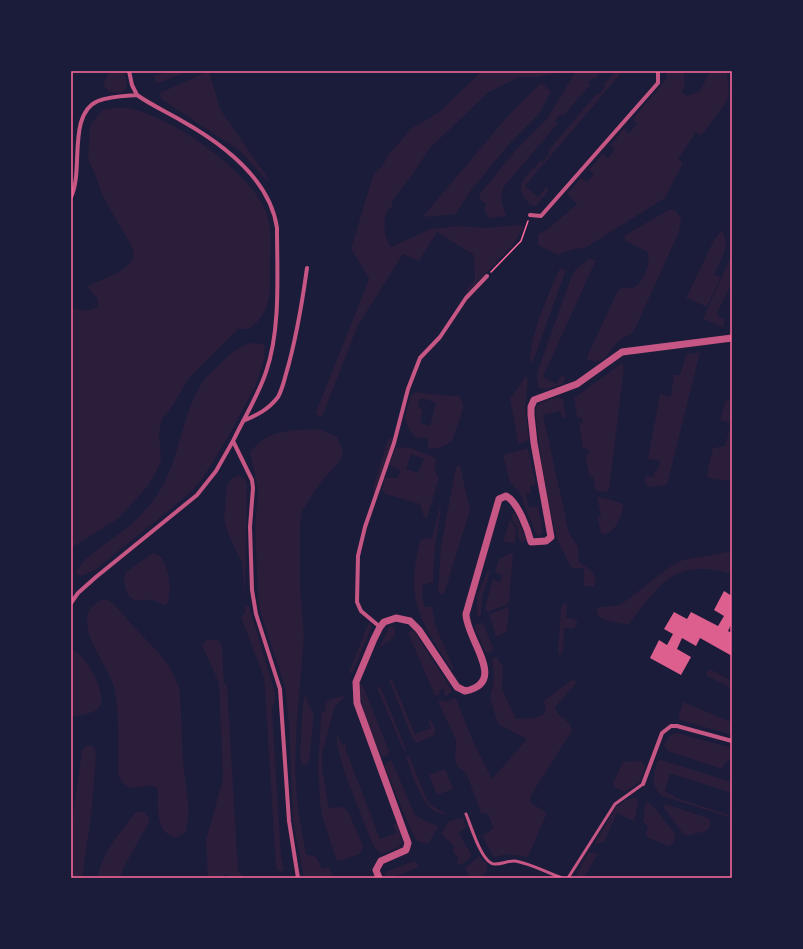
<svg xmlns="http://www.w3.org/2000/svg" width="803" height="949" font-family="'Work Sans',sans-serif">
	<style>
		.green { fill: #2a1e3b; fill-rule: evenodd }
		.building { fill: #dd5f8e }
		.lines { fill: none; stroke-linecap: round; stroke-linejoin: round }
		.path { stroke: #ff6b9d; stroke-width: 1.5 }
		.service { stroke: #c65784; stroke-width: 3 }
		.minor { stroke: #c65784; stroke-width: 4 }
		.tertiary { stroke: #c65784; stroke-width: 7 }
		.neatline { fill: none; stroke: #ff6b9d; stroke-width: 1.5 }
	</style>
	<rect width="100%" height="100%" fill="#1b1b3a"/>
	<path class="green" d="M 110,71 L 124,71 L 127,85 L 123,92 C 117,94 104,93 104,83 C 104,79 108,74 110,71 Z
		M 171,71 L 189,71 L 159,83 L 156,83 L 154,76 Z
		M 209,71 L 220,109 L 270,181 L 266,180 L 240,151 L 161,99 L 160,93 L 162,92 Z
		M 563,71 L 538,77 L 519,77 L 489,92 L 430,148 L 413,174 L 392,201 L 392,207 L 387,210 C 383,222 383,235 391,247 L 430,229 L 458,226 L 485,228 L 520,225 L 524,227 L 512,246 L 467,293 L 465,291 L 475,279 L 474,255 L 437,232 L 419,261 L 403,254 L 358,325 L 322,417 L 317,415 L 316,412 L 368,282 L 369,278 L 351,249 L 373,175 L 383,165 L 388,155 L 412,128 L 438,113 L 481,72 Z
		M 576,71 L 602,71 L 595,79 L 592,78 L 588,83 L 590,85 L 563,116 L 560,115 L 555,121 L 558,123 L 503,188 L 501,199 L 506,216 L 489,218 L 484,210 L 486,204 L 480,200 L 479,195 L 515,151 L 547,119 Z
		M 615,71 L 623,71 L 525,186 L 538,197 L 546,187 L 549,190 L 536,206 C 531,206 529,204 526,200 C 512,184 529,174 540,161 L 543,161 L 549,155 L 548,151 L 596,94 L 599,94 L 605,87 L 604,84 Z
		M 667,71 L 684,71 L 685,84 L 682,93 L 687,96 L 700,91 L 710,71 L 727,71 L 729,95 L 725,104 L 701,136 L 696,132 L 678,159 L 683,163 L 665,198 L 585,248 L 575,249 L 557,255 L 538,245 L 538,234 L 548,229 L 577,204 L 567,194 L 581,178 L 587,182 L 594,174 L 589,170 L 603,153 L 608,158 L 615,149 L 611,145 L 624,128 L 629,133 L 637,124 L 632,120 L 667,78 Z
		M 540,84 L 543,84 L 551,92 L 539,114 L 510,143 L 469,193 L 456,214 L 425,217 L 424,215 L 507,117 Z
		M 121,107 C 165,111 250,170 266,212 C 273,230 270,251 270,270 C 271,294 270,314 249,329 L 238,329 L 189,378 L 173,405 L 162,419 L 159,434 L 161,458 L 160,464 L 148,486 L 119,518 L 71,548 L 71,308 L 86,311 L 98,307 L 97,298 L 90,291 L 88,286 C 103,278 141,269 132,247 L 102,195 L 94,171 L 88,160 L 90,125 L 102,110 Z
		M 668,210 L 675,210 L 681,219 L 679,232 L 634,331 C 630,336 624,336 619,341 C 608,351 606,367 588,360 L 587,357 L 618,290 C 624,286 628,289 634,287 C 644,282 652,262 647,252 L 626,241 L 624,236 Z
		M 722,230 C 731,245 721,260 714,274 L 721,277 L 707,307 L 686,298 L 714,240 Z
		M 732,254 L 732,283 L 717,313 L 718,316 L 725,319 L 723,327 L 721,327 L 703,319 Z
		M 589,259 L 596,260 L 543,377 L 557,384 L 561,375 L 566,377 L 563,384 C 555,386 546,392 538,387 L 537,373 L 571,278 L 575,270 Z
		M 560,268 L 566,270 L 533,361 L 530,362 C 530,333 548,295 560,268 Z
		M 252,343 L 263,344 L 265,347 L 264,360 L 256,385 L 227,439 L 202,479 L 192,491 L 172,508 L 95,570 L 81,576 L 76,574 C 74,563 118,535 128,527 C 140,516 152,504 160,490 C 181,456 181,415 203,381 C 208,374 217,368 222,362 C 231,353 240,345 252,343 Z
		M 700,352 L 667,485 L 650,487 L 645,483 L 645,476 L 653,477 L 655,470 L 658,470 L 660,461 L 648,459 L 660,394 L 671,396 L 674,375 L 680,375 L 686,355 Z
		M 622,363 L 624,367 L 609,490 L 606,492 L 596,491 L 593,477 L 589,475 L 585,455 L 589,453 L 588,449 L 583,448 L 579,424 L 583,422 L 582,418 L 577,417 L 574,398 Z
		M 526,376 L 528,381 L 525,407 L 529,440 L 520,444 L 518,442 L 510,399 Z
		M 415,392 L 450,396 L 459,395 L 463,404 L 463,409 L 452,441 L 440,448 L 430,449 L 428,447 L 428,439 L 421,437 L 417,439 C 400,419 405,418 411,395 ZM 422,398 L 436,403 L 430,426 L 420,423 L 423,411 L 418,406 L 420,399 Z
		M 559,397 L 563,399 L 566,417 L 562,418 L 560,411 L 543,415 L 569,533 L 578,547 L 579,562 C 588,568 600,576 594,587 L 584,586 L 584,568 L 573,568 L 570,566 C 566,556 560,547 557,538 C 551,523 532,416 537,406 C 540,401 554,399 559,397 Z
		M 726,400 L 732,401 L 732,475 L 728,481 L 709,478 L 707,475 L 713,448 L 725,446 L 731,423 L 720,420 Z
		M 319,429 L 337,437 L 343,451 L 340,461 L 320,483 L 302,511 L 300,523 L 300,587 L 304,638 L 297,719 L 295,768 L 298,810 L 306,854 L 316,857 L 322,868 L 329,867 L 334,878 L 304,878 L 293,820 L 289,725 L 285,687 L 261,614 L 258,598 L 255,528 L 258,489 L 250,453 C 265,429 294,430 319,429 Z
		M 391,438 L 393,441 L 374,495 L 373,488 L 388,439 Z
		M 396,447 L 411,448 L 436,458 L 435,472 L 439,478 L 427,518 L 424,517 L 420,504 L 385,494 L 382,490 L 385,478 L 397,478 L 400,472 L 399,470 L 392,467 L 390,464 ZM 411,454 L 424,459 L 418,473 L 406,469 Z
		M 528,448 L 536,485 L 530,486 L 531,493 L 526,494 L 529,508 L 538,506 L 543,531 L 542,534 L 537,536 L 519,492 L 510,482 L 503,455 Z
		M 460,465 L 470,510 L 444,594 L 441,595 L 438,592 L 441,545 L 456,467 Z
		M 238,475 L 245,479 L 247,486 L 245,598 L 242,563 L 228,534 L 224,519 L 227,486 L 231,479 Z
		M 597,497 C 604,497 619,502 624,505 C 621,517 617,531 604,535 L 601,533 L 597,517 L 601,516 Z
		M 440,506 L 441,509 L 435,546 L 433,582 L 423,585 L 422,596 L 425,607 L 432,607 L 436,627 L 454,669 L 452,670 C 420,621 404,599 421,539 L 432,538 Z
		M 513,513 L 515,513 L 526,539 L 524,542 L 521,542 L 518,537 L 518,528 L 511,519 Z
		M 510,520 L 516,528 L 515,543 L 503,542 Z
		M 732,551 L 732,574 C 674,558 661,583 629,624 C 625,625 604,620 601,618 C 598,616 597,613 596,609 L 601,607 L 620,605 L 674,564 L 683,560 Z
		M 153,553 C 169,554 174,595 166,605 C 160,605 157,600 151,600 C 146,599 140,601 135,600 C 125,598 122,579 126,572 Z
		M 511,553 L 513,555 L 509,602 L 506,605 L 488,612 L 485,608 L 493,579 L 500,582 L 502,575 L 495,572 L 499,559 Z
		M 488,570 L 490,572 L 482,597 L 481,615 L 479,617 L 477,615 L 477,596 Z
		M 101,600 L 108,600 C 119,607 125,618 134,627 C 154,648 173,663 180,692 L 183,760 L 189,810 L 186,832 L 176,838 C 154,832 158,806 158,789 C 146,778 131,801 118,775 C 118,751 120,705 113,684 C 106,663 88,645 87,622 C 86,610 92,606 101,600 Z
		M 567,603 L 566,618 L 574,619 L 578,623 L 574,628 L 564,628 L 563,652 L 560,655 L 558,652 L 561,608 L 564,604 Z
		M 244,604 L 249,606 L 275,692 L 275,700 L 272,709 L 281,856 L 284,869 L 281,872 L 276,868 L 265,690 L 264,677 L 241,617 L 245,613 Z
		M 509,607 L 507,631 L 496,637 L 489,614 Z
		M 369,622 L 372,626 L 352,674 L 349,672 Z
		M 480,623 L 483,623 L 493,648 L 493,651 L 488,653 L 485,652 L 475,628 L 475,625 Z
		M 392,626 L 394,627 L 395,636 L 379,648 L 389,627 Z
		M 411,630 L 415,632 L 452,691 L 447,696 L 445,696 L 443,689 L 439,691 L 441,694 L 435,696 L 408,633 Z
		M 206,640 L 218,640 L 222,645 L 224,684 L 227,684 L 238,870 L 244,878 L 230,878 L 226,874 L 220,878 L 208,878 L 206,840 L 223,779 L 219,683 L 202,645 Z
		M 71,650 C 85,651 107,693 100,706 C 96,714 79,715 71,717 Z
		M 497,657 L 503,667 L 502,689 L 516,719 L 533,718 L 544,714 L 546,710 L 544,701 L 546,699 L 570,681 L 573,680 L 576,682 L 575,685 L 555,707 C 556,717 572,720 572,731 L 531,795 L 530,802 L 547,813 L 528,857 L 507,854 L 496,857 L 493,856 L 482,836 L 492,830 L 493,827 L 488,814 L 481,813 L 467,775 L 457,766 L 455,760 L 456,740 L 438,702 L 441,700 L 446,702 L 453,698 L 456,699 L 475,746 L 492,779 L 527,739 L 498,724 L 490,698 L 494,679 L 492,658 Z
		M 710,669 L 732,681 L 732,689 L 707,676 L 706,673 Z
		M 392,679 L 415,734 L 431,728 L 428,721 L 431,720 L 436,731 L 433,736 L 417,743 L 413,740 L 389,680 Z
		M 361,684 L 363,686 L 389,751 L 388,755 L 383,757 L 381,755 C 371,732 361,710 359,685 Z
		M 380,686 L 406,749 L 404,751 L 377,688 Z
		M 305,695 L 314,716 L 309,760 L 306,766 L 301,763 L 300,755 L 303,704 Z
		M 347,695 L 335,706 L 322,753 L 322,768 L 329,808 L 342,807 L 348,811 L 363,846 L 360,854 L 337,862 L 323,819 L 320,803 L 318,767 L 321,716 L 322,712 L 325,712 L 326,706 L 323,706 L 330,699 Z
		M 683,702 L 732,722 L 732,735 L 680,720 L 678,718 Z
		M 677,733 L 732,748 L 732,760 L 727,761 L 722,769 L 668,751 L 664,745 C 667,738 670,734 677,733 Z
		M 337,734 L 342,745 L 346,744 L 345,748 L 380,839 L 396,833 L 393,825 L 397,823 L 402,843 L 399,847 L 383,854 L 379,853 L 372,843 L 345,774 L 337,745 Z
		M 91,745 L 95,749 L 96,757 L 91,817 L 82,878 L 71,878 L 71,829 L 82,751 L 85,746 Z
		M 409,756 L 428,802 L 434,807 L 447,814 C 423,817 413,775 406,758 Z
		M 390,760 L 392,761 L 415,815 L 423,820 L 436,825 L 438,828 L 428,844 L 417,841 L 409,826 L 384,765 Z
		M 661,760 L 732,782 L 732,793 L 672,774 L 670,774 L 665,791 L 677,798 L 732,816 L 732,818 L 662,796 C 650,786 653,774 658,761 Z
		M 642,761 L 645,767 L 640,782 L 624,792 L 614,787 L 613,783 L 623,762 Z
		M 445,769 L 453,789 L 437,795 L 429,775 Z
		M 636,798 L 638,801 L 635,818 L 633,821 L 617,813 L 604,842 L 594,845 L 616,807 L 626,800 Z
		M 646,801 L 653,806 L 676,835 L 673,843 L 669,846 L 648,838 L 646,833 L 648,827 L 643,821 Z
		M 665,804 L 708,818 L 710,821 L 710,827 L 706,831 L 685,836 L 663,807 Z
		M 139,811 L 145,812 L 149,817 L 149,822 L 124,867 L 120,878 L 98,878 C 101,853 120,833 134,814 Z
		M 463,818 L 466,827 L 459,833 L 472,856 L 461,865 L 457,863 L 458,857 L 453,852 L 454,846 L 441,834 L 449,821 Z
		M 588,853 L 596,853 L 597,855 L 584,878 L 576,876 Z
		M 479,856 L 487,864 L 487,871 L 483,876 L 483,878 L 469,878 L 465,868 Z
		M 414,861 L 416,862 L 419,867 L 392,878 L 386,878 L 385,872 Z"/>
	<path class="building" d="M 724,591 L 732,596 L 732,623 L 728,631 L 732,633 L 732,656 L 700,638 L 696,646 L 682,638 L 677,649 L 691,657 L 681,675 L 650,658 L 659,640 L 667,645 L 673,634 L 664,629 L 674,612 L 687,619 L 691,612 L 718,626 L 724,616 L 714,610 Z"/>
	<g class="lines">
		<path class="path" d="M 491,272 L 521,241 L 528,221"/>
		<path class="service" d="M 466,814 C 471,826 480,857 491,863 C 497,867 508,860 515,861 C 529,863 548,873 562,878
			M 568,878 L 615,804 L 643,784"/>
		<path class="minor" d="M 129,71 L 132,85 L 137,95 C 151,105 167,112 182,121 C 223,144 270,179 277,228 C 277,273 281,329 266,372 C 258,396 244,418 233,441
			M 71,197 C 84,171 67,114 98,101 C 110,96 124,96 137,95
			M 530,215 L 541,216 L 658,83 L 658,71
			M 243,421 C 257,415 268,410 278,397 C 282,390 284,381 286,374 C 296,340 302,304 307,268
			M 71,603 L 78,593 L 96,577 L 197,495 L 216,471 L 233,441 L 252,480 L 253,488 L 250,527 L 252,590 L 256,614 L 280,689 L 289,821 L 298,878
			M 380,627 L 361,611 L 357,602 L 358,556 L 365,527 L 394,443 L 408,389 L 420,358 L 440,337 L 466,298 L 487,276
			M 643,784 L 662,733 L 671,726 L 677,726 L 732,741"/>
		<path class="tertiary" d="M 379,878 L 376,870 L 381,861 L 406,850 L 408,843 L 357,703 L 356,682 L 374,639 L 380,627 L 384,622 L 396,618 L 410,621 L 419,630 L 457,687 L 465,691 C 509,683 466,639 466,614 L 499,499 L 506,496 C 518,502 528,530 531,542 L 546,541 L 551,537 L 534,443 L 531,415 L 531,407 L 534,400 L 577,384 L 622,352 L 732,338"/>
	</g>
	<rect width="803" height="949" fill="none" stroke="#1b1b3a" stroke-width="144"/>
	<rect x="72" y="72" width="659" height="805" class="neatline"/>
</svg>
